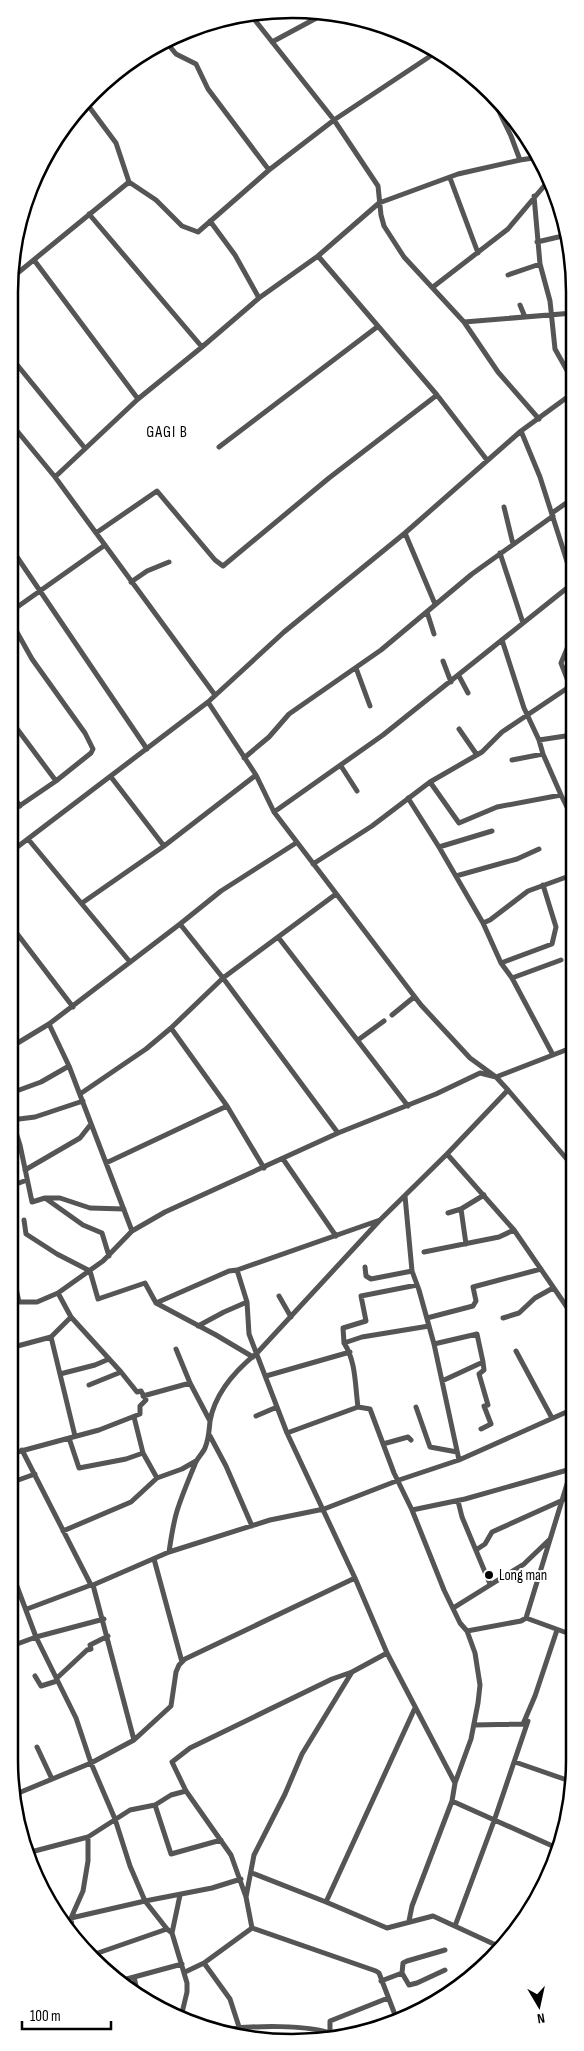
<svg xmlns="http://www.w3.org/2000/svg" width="584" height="2051" font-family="'Sofia Sans Condensed',sans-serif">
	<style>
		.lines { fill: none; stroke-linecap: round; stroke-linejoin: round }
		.street { stroke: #555; stroke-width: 5 }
		.poi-dot { fill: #000; stroke: #fff; stroke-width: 2 }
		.labels { text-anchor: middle; stroke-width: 4; stroke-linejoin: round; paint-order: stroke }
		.poi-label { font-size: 15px; fill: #000; stroke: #fff; text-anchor: start }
		.neighbourhood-label { font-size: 16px; letter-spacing: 1px; fill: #000; stroke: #fff }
		.rim { fill: none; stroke: #000; stroke-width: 2.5 }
	</style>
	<rect width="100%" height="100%" fill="#fff"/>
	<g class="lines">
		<path class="street" d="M 250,14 L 334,120 L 378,186 L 381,215 L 384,226 L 404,257 L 464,322 L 498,372 L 539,419
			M 272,42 L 324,14
			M 167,43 L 176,54 L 196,64 L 208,89 L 269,170
			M 490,93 L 511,136 L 520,160 L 540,157
			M 87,104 L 116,143 L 129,182 L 156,200 L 182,226 L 198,232 L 269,170 L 334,120 L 438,51
			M 450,178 L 478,253
			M 534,196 L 540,264 L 550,301 L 555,349 L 573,381
			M 89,214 L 202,347
			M 210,221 L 235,255 L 259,298
			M 537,242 L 567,235
			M 318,256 L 437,395
			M 34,260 L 138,399
			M 508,275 L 540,264
			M 14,276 L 129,182
			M 433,287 L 508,229 L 550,179
			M 520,305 L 525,317
			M 464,322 L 573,313
			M 14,361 L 84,447
			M 13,426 L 55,477 L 215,695
			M 521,431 L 540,477 L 572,577
			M 219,447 L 377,327
			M 55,477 L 138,399 L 202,347 L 259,298 L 318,256 L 379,203 L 458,174 L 520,160
			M 504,507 L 513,544
			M 552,513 L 572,499
			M 96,533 L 157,491 L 215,560 L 223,566 L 329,478 L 437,395 L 487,460
			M 405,533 L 435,604
			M 13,551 L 147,749
			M 500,553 L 523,623
			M 131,582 L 147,571 L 169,562
			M 13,610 L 105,545
			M 427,612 L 434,634
			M 502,640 L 524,708 L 539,740 L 543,754 L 561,795 L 572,817
			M 569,644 L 561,663 L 570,686
			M 443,661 L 451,682
			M 356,668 L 370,706
			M 459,676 L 468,693
			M 208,702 L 256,775 L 274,812 L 421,1005 L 470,1058 L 496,1077 L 508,1090 L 571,1164
			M 12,722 L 56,781
			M 459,729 L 477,755
			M 539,740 L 572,735
			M 244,758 L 269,737 L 289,714 L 381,650 L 472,574 L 553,516
			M 512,760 L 543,754
			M 341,766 L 357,791
			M 111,777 L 164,846
			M 430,782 L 459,823 L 497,807 L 561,795
			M 12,795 L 20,806
			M 408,798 L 439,847 L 483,923 L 501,963 L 512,978 L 553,1055
			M 12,811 L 56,781 L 91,753 L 93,749 L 85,733 L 32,659 L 13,625
			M 274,812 L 383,735 L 572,584
			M 28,839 L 130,962
			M 296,843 L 221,891 L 180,924 L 223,978 L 338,1133
			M 439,847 L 492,831
			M 12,851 L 208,702 L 284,632 L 405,533 L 521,431 L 573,393
			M 313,864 L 372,826 L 430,782 L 482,752 L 502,732 L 572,685
			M 456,876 L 517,859 L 539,849
			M 82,903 L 164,846 L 256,775
			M 483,923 L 490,920 L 528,891 L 572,875
			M 12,927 L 73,1007
			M 278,937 L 408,1106
			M 501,963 L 552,944 L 556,927 L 543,885
			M 512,978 L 561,960
			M 392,1015 L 414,997
			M 49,1024 L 69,1066 L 132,1231
			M 171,1028 L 227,1106 L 264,1168
			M 358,1040 L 384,1021
			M 11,1047 L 49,1024 L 180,924
			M 11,1093 L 41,1082 L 69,1066
			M 80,1094 L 146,1049 L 171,1028 L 223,978 L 336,894
			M 11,1120 L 35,1117 L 83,1101
			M 12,1120 L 20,1145 L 32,1202 L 45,1198 L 83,1225 L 102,1233 L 109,1256
			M 447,1154 L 514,1230 L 571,1313
			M 283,1159 L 336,1236
			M 106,1163 L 227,1106
			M 25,1170 L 80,1138 L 91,1124
			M 11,1186 L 27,1180
			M 11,1195 L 11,1197
			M 405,1196 L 412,1271 L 419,1290 L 434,1344 L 459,1460
			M 46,1198 L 60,1198 L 90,1208 L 124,1209
			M 448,1213 L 461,1209
			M 24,1220 L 26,1234 L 57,1254 L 90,1271 L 98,1299 L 145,1283 L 156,1303 L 216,1335 L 253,1357
			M 380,1220 L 237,1270 L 247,1302 L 249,1334 L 287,1433 L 355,1578 L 387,1653 L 455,1783
			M 11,1228 L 12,1228
			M 466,1244 L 461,1209 L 484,1195
			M 424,1252 L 499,1237 L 514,1230
			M 11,1265 L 19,1302
			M 365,1267 L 366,1276 L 371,1279 L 412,1271
			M 279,1296 L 291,1317
			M 156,1303 L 229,1271 L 237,1270
			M 10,1305 L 19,1302 L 37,1302 L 58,1293 L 103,1261 L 132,1231 L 165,1212 L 338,1133 L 436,1094 L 480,1073 L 496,1077 L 571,1048
			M 427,1318 L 473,1306 L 476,1301 L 473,1287 L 541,1269
			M 503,1318 L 519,1313 L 535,1298 L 553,1288
			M 198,1326 L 224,1312 L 247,1302
			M 51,1337 L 75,1436
			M 344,1343 L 343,1328 L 366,1321 L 361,1296 L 417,1285
			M 434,1344 L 477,1334 L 483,1362 L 442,1381
			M 10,1348 L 51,1337 L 71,1317 L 58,1293
			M 176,1349 L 190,1383 L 210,1421
			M 516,1351 L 552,1418
			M 60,1374 L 95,1365 L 109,1359
			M 266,1376 L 350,1352
			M 89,1385 L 121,1372
			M 143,1396 L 190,1383
			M 358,1407 C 355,1385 356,1361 344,1343 L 362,1337 L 429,1326
			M 416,1407 L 430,1447 L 457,1452
			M 256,1416 L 277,1407
			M 134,1417 L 143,1453 L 157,1478
			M 481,1429 L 491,1424 L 484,1406 L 488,1405 L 479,1374 L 484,1370 L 483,1362
			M 287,1433 L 358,1407 L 370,1409 L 394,1473 L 412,1510 L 444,1590 L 460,1623 L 467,1631 L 475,1653 L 480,1685 L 478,1703 L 471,1739 L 455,1783 L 452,1801 L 412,1906 L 409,1921
			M 210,1436 L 226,1466 L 252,1526
			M 69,1438 L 79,1468 L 126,1459 L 143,1453
			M 383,1444 L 408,1437 L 411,1440
			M 22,1450 L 91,1585 L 93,1585 L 134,1740
			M 10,1454 L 99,1430 L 140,1414 L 140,1406 L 146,1400 L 141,1391 L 137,1392 L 121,1372 L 71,1317
			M 10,1483 L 35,1474
			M 458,1501 L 462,1517 L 490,1584
			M 412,1510 L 465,1499 L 571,1469
			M 63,1531 L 131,1502 L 157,1478 L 182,1469 L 196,1461
			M 476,1550 L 485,1544 L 492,1532 L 563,1500
			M 169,1552 C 171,1539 173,1524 177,1511 C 182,1495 189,1479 195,1464 C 197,1458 203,1453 205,1448 C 209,1438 209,1431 210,1421 C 215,1393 236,1370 257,1353 L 380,1220 L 447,1154 L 508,1090
			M 154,1559 L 182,1662
			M 9,1565 L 36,1637 L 76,1718 L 91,1763 L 115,1819 L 130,1866 L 145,1901 L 167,1929 L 172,1933 L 187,1983 L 187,1992 L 181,2017
			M 93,1585 L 169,1552 L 270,1520 L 324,1509 L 399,1480 L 459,1460 L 571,1410
			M 453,1608 L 524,1564 L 549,1540
			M 27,1609 L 91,1585
			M 526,1618 L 571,1471
			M 467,1631 L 521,1621 L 526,1618 L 570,1634
			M 9,1647 L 36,1637 L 104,1619
			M 35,1676 L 41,1686 L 57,1681
			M 57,1678 L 87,1650 L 91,1649 L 90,1645 L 108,1636
			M 474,1725 L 523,1724
			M 37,1747 L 52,1779
			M 515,1762 L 570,1781
			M 16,1794 L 91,1763 L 134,1740 L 171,1706 L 176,1672 L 179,1665 L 185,1659 L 355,1578
			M 452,1801 L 557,1848
			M 155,1805 L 171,1854 L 221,1840
			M 27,1853 L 88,1837 L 130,1810 L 155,1805 L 171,1795 L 186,1791
			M 252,1873 L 326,1902 L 387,1928 L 433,1916 L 498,1946
			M 246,1897 L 231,1855 L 186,1791 L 172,1762 L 190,1748 L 332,1679 L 352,1672
			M 326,1902 L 415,1708
			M 71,1918 L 145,1901 L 212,1888 L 241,1879
			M 455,1926 L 494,1821 L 528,1721 L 523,1724 L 535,1696 L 557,1630
			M 252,1928 L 246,1897 L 254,1855 L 285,1794 L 302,1754 L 352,1672 L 387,1653
			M 252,1928 L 376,1971 L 379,1973 L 397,2020
			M 172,1933 L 180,1895
			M 73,1937 L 71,1918 L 83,1891 L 88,1861 L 88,1837
			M 95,1954 L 167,1929
			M 204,1963 L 230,1999 L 241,2033
			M 185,1972 L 204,1963 L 252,1928
			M 402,1973 L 409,1985 L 417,1983 L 445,1970
			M 134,1977 L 137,1990
			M 123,1980 L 182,1964
			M 460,1980 L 468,1980
			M 381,1981 L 402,1973 L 403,1963 L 407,1961 L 445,1950
			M 226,2029 C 253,2026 308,2024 333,2034
			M 330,2033 L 330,2021 L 388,1998"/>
	</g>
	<circle class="poi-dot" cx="489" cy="1575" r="5"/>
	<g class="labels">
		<g class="poi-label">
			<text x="499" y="1580">Long man</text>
		</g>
		<g class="neighbourhood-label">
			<text x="167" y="437">GAGI B</text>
		</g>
	</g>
	<path d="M0 0H584V2051H0ZM292 18H292A274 274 0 0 1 566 292V1760A274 274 0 0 1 292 2034H292A274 274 0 0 1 18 1760V292A274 274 0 0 1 292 18Z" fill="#fff" fill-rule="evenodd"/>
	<path class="rim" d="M292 18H292A274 274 0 0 1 566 292V1760A274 274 0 0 1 292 2034H292A274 274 0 0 1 18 1760V292A274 274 0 0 1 292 18Z"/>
	<g transform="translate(539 2006) rotate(171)" stroke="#ffffff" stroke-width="4" paint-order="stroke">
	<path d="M0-4L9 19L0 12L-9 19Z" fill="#000000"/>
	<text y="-8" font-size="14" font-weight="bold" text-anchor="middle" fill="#000000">N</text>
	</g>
	<path d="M22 2021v8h89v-8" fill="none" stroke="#000000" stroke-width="2.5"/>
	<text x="30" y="2021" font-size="15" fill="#000000" stroke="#ffffff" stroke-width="4" paint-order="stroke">100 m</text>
</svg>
